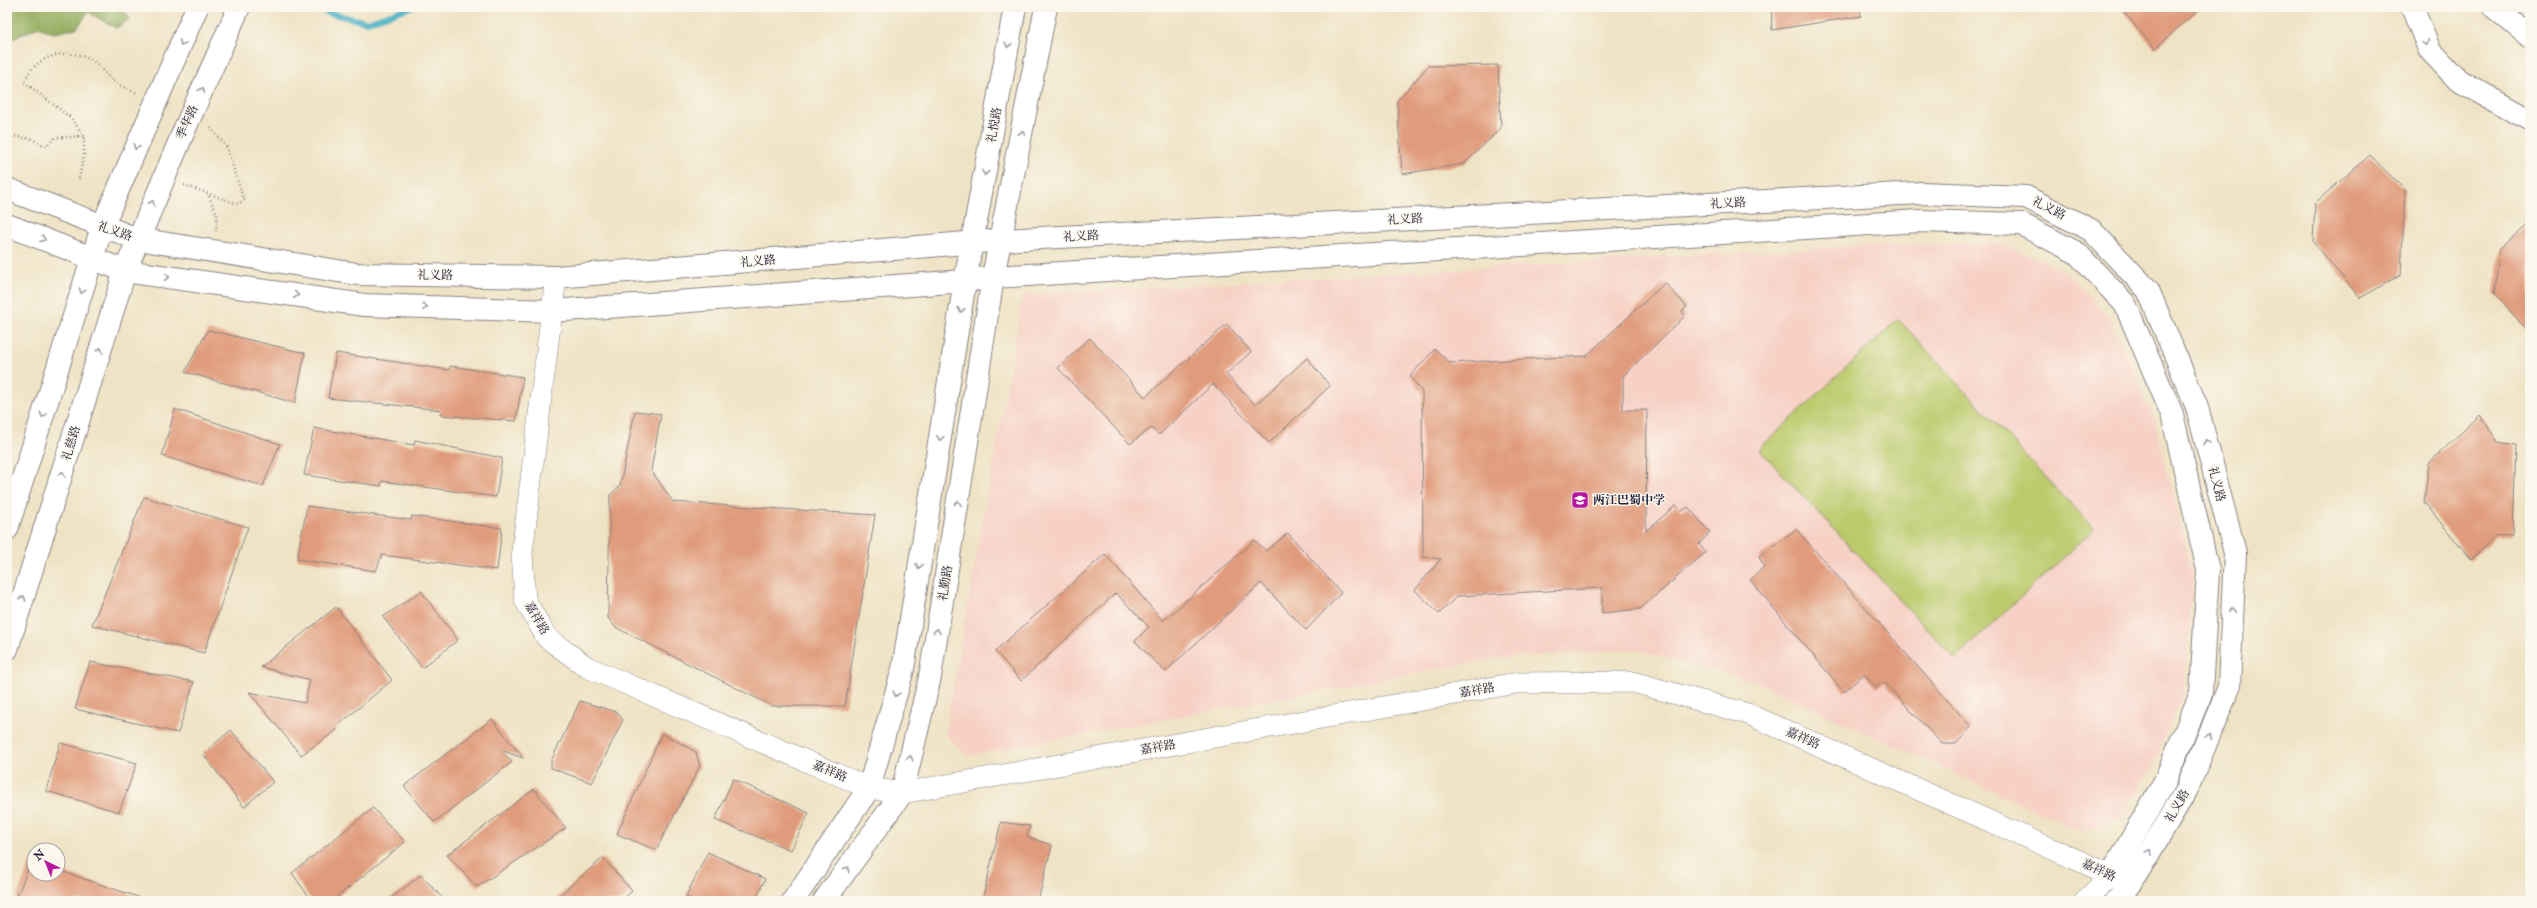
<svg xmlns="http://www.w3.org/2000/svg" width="2537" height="908" font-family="'IM FELL Double Pica','Noto Serif SC',serif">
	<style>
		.built { fill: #f7d1c6 }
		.green { fill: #bcca6c; stroke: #6f7654 }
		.forest { fill: #95ae60; stroke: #5c684e }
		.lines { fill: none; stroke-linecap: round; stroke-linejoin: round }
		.stream { stroke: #47b0c5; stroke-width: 6 }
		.building { fill: #e09b7b }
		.tertiary-casing { stroke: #888280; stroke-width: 22 }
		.secondary-casing { stroke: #888280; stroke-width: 24 }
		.path { stroke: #888280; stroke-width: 2.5; stroke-dasharray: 1 3; stroke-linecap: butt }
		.tertiary { stroke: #fff; stroke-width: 21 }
		.secondary { stroke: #fff; stroke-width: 22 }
		.secondary-bridge-casing { stroke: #888280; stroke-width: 24; stroke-linecap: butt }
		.secondary-bridge { stroke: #fff; stroke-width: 22 }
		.oneway { stroke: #9c9ca7 }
		.labels { text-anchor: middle; stroke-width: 3; stroke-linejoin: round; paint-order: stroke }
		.street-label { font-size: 12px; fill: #22223b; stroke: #fbf7ec }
		.poi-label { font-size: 12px; font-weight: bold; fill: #22223b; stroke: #fbf7ec; text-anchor: start }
	</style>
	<rect width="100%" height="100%" fill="#fbf7ec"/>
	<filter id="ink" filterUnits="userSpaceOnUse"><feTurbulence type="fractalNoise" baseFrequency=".025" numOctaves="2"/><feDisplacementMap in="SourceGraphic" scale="8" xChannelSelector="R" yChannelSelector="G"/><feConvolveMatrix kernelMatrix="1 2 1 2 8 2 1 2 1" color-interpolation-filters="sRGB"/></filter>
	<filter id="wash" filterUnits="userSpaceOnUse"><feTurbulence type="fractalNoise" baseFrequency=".012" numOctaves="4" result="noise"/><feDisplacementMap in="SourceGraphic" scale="16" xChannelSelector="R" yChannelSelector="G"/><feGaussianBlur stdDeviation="0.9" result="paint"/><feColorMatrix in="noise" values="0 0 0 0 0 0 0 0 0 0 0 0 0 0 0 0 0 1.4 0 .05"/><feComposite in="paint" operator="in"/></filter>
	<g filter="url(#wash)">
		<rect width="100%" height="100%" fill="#efe3c5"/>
		<path class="built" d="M 2003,244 L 2066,272 L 2110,319 L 2155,422 L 2193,577 L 2184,692 L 2149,773 L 2118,818 L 2080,831 L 1756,682 L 1633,649 L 1497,658 L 966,756 L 945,733 L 1023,295 L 1878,245 Z"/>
		<path class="green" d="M 1898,319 L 2094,529 L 1955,659 L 1759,449 Z"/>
		<path class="forest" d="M 7,7 L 122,7 L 130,19 L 116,28 L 88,12 L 77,28 L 54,33 L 38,27 L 12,39 L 7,37 Z"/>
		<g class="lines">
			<path class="stream" d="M 315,7 L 329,13 L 367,22 L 411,7"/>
		</g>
		<g id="blocks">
			<path class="building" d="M 1771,7 L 1860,7 L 1861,16 L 1772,30 Z
				M 2120,7 L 2201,7 L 2155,49 Z
				M 1498,65 L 1501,128 L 1464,164 L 1402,174 L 1397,101 L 1428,66 Z
				M 2370,155 L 2405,190 L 2401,275 L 2360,298 L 2313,242 L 2315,203 Z
				M 2530,223 L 2530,334 L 2495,293 L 2499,250 Z
				M 1665,283 L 1687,307 L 1682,311 L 1685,316 L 1623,376 L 1623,410 L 1647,410 L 1646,531 L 1676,505 L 1682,511 L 1688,507 L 1710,532 L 1699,544 L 1706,552 L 1640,609 L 1602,613 L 1602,588 L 1457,596 L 1439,614 L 1415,590 L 1441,559 L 1423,557 L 1422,392 L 1410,376 L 1435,349 L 1450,363 L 1586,356 Z
				M 1227,324 L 1251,352 L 1226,374 L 1255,405 L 1307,358 L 1330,386 L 1269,443 L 1213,384 L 1159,435 L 1151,428 L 1130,444 L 1058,368 L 1090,338 L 1145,397 Z
				M 208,330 L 305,353 L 295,403 L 185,372 Z
				M 336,353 L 449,370 L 450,366 L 523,377 L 516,421 L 440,415 L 441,410 L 328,398 Z
				M 175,409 L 280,444 L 263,486 L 162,456 Z
				M 635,411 L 661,414 L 651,470 L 673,502 L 875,515 L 845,706 L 772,706 L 615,627 L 608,618 L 610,495 L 620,486 Z
				M 2480,415 L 2498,442 L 2516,445 L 2513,535 L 2495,536 L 2471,560 L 2424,502 L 2429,463 Z
				M 314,428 L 414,445 L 415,440 L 502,458 L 496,497 L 382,481 L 381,486 L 304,475 Z
				M 144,497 L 248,527 L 204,653 L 92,625 Z
				M 307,506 L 411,520 L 412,516 L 502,528 L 497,570 L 382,555 L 376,571 L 297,559 Z
				M 1796,529 L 1971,727 L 1956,744 L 1942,744 L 1884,682 L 1876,688 L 1864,674 L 1844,692 L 1750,580 L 1764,567 L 1759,557 Z
				M 1288,533 L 1341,593 L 1306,630 L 1261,583 L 1165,672 L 1135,641 L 1149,627 L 1116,593 L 1021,681 L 995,651 L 1105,554 L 1163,621 L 1255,540 L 1266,551 Z
				M 421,591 L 458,640 L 422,668 L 383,617 Z
				M 336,607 L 392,680 L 335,728 L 337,730 L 301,755 L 249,692 L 305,703 L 310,680 L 261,667 Z
				M 90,662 L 194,682 L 178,733 L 75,709 Z
				M 580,701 L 617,712 L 623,720 L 592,783 L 551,768 L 551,761 Z
				M 492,719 L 523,758 L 501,750 L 512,762 L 434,822 L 404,786 Z
				M 231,730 L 273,782 L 244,807 L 203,754 Z
				M 662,733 L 696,752 L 700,766 L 656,850 L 617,834 Z
				M 60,743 L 137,763 L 119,812 L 46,791 Z
				M 733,779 L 809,813 L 791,850 L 715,820 Z
				M 534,789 L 566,828 L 477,887 L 447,855 Z
				M 373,808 L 405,842 L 332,901 L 312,901 L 292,873 Z
				M 1001,822 L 1030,826 L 1027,837 L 1052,845 L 1038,901 L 982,901 Z
				M 708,852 L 765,879 L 755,901 L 695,901 L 686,896 Z
				M 603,858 L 632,891 L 621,901 L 553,901 Z
				M 31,861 L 34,862 L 34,874 L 58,874 L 58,870 L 141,898 L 141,901 L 15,901 Z
				M 421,875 L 445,901 L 387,901 Z"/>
		</g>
	</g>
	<g filter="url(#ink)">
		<use href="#blocks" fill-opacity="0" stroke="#888280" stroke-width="1"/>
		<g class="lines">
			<defs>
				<path id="tertiary" d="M 556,277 L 522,553 L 525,600 L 547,638 L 587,667 L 869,788 L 902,793 L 1517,683 L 1633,682 L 1748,714 L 2111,875 L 2130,885 L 2116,901
					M 2085,901 L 2111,875"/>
				<path id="secondary" d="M 2412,7 L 2429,49 L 2458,80 L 2530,120
					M 2494,7 L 2530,37
					M 7,189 L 137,239 L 357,274 L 556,277 L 1002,240 L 1921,193 L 2026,197 L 2091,230 L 2148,290 L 2197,407 L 2235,553 L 2229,687 L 2187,789 L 2130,885
					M 7,225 L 125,271 L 364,305 L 552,311 L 965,281 L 993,277 L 1920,221 L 2021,224 L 2077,253 L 2125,304 L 2172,414 L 2208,570 L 2201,693 L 2165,781 L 2111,875
					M 7,529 L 102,227 L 152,111
					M 7,649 L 125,271 L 186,126
					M 793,901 L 869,788 L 903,669 L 965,281 L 1015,7
					M 824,901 L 902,793 L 930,677 L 993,277 L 1046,7"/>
			</defs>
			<use href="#tertiary" class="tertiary-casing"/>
			<use href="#secondary" class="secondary-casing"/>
			<path class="path" d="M 7,135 L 31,139 L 46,146 L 55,138 L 84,136 L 84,155 L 79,179
				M 84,136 L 71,118 L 24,82 C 35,55 68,46 93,61 C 100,66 106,75 113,81 C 120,86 129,90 137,93
				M 184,185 L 238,204 L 244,200 L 226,146 L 209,126
				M 209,196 L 217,215 L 216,231"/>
			<use href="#tertiary" class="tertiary"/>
			<use href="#secondary" class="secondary"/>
			<defs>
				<path id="secondary-bridge" d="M 152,111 L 197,7
					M 186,126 L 239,7"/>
			</defs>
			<use href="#secondary-bridge" class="secondary-bridge-casing"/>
			<use href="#secondary-bridge" class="secondary-bridge"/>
		</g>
		<defs><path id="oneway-chevron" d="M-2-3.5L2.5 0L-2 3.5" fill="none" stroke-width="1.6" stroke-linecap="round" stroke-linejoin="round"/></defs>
		<g class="oneway">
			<use href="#oneway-chevron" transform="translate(182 43) rotate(114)"/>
			<use href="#oneway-chevron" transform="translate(2426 43) rotate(66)"/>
			<use href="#oneway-chevron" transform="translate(1008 45) rotate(100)"/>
			<use href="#oneway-chevron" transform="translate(202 90) rotate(-66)"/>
			<use href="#oneway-chevron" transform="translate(1022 133) rotate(-79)"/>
			<use href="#oneway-chevron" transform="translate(136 147) rotate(113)"/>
			<use href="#oneway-chevron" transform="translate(985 173) rotate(100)"/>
			<use href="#oneway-chevron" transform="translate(152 203) rotate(-68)"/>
			<use href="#oneway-chevron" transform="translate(43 239) rotate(21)"/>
			<use href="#oneway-chevron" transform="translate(167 277) rotate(8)"/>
			<use href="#oneway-chevron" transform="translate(82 291) rotate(107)"/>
			<use href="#oneway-chevron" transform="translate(296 295) rotate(8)"/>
			<use href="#oneway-chevron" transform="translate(425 307) rotate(2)"/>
			<use href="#oneway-chevron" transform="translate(961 310) rotate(99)"/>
			<use href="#oneway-chevron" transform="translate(100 350) rotate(-73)"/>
			<use href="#oneway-chevron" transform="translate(43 415) rotate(107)"/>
			<use href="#oneway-chevron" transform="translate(940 438) rotate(99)"/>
			<use href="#oneway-chevron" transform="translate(2206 442) rotate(-104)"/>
			<use href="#oneway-chevron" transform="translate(62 474) rotate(-73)"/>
			<use href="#oneway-chevron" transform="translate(958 503) rotate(-81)"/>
			<use href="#oneway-chevron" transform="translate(919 566) rotate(99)"/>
			<use href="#oneway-chevron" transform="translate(23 598) rotate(-73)"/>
			<use href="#oneway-chevron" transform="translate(2232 610) rotate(-87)"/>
			<use href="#oneway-chevron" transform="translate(937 631) rotate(-81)"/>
			<use href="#oneway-chevron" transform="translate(896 694) rotate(106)"/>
			<use href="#oneway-chevron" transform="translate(2209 736) rotate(-68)"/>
			<use href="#oneway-chevron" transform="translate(910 758) rotate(-76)"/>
			<use href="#oneway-chevron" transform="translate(2150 852) rotate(-59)"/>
			<use href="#oneway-chevron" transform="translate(847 869) rotate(-54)"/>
		</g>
	</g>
	<defs>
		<symbol id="school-square" viewBox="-11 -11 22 22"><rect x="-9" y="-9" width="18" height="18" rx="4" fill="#b5179e" stroke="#fbf7ec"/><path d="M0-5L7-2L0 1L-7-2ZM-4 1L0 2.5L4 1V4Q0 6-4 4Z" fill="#fff"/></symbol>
	</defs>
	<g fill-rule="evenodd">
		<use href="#school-square" x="1570" y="490" width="20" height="20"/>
	</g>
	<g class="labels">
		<g class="street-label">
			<text transform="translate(187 122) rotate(-66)" y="4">季华路</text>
			<text transform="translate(994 125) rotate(-80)" y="4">礼悦路</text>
			<text transform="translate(1728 203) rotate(-3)" y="4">礼义路</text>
			<text transform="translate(2049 208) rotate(27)" y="4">礼义路</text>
			<text transform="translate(1405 219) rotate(-3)" y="4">礼义路</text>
			<text transform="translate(115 231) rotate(19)" y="4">礼义路</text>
			<text transform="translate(1081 236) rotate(-3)" y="4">礼义路</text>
			<text transform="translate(758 261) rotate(-5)" y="4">礼义路</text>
			<text transform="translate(435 275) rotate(1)" y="4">礼义路</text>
			<text transform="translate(71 443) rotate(-73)" y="4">礼慈路</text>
			<text transform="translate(2217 484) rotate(76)" y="4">礼义路</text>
			<text transform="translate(945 583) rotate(-81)" y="4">礼勤路</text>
			<text transform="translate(537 618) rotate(60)" y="4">嘉祥路</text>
			<text transform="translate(1477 690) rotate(-10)" y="4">嘉祥路</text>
			<text transform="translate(1803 738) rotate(24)" y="4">嘉祥路</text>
			<text transform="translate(1158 747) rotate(-10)" y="4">嘉祥路</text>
			<text transform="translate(830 771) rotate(23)" y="4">嘉祥路</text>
			<text transform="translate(2177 806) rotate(-60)" y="4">礼义路</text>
			<text transform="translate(2099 870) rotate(25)" y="4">嘉祥路</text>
		</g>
		<g class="poi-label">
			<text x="1593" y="504">两江巴蜀中学</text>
		</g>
	</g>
	<rect width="2537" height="908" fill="none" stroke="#fbf7ec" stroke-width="24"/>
	<g transform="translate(46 862) rotate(317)"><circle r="19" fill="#fbf7ec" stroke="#a4a2a5"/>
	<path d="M0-3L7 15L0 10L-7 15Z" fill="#b5179e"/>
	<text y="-6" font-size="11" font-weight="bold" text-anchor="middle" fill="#22223b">N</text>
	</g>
</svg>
